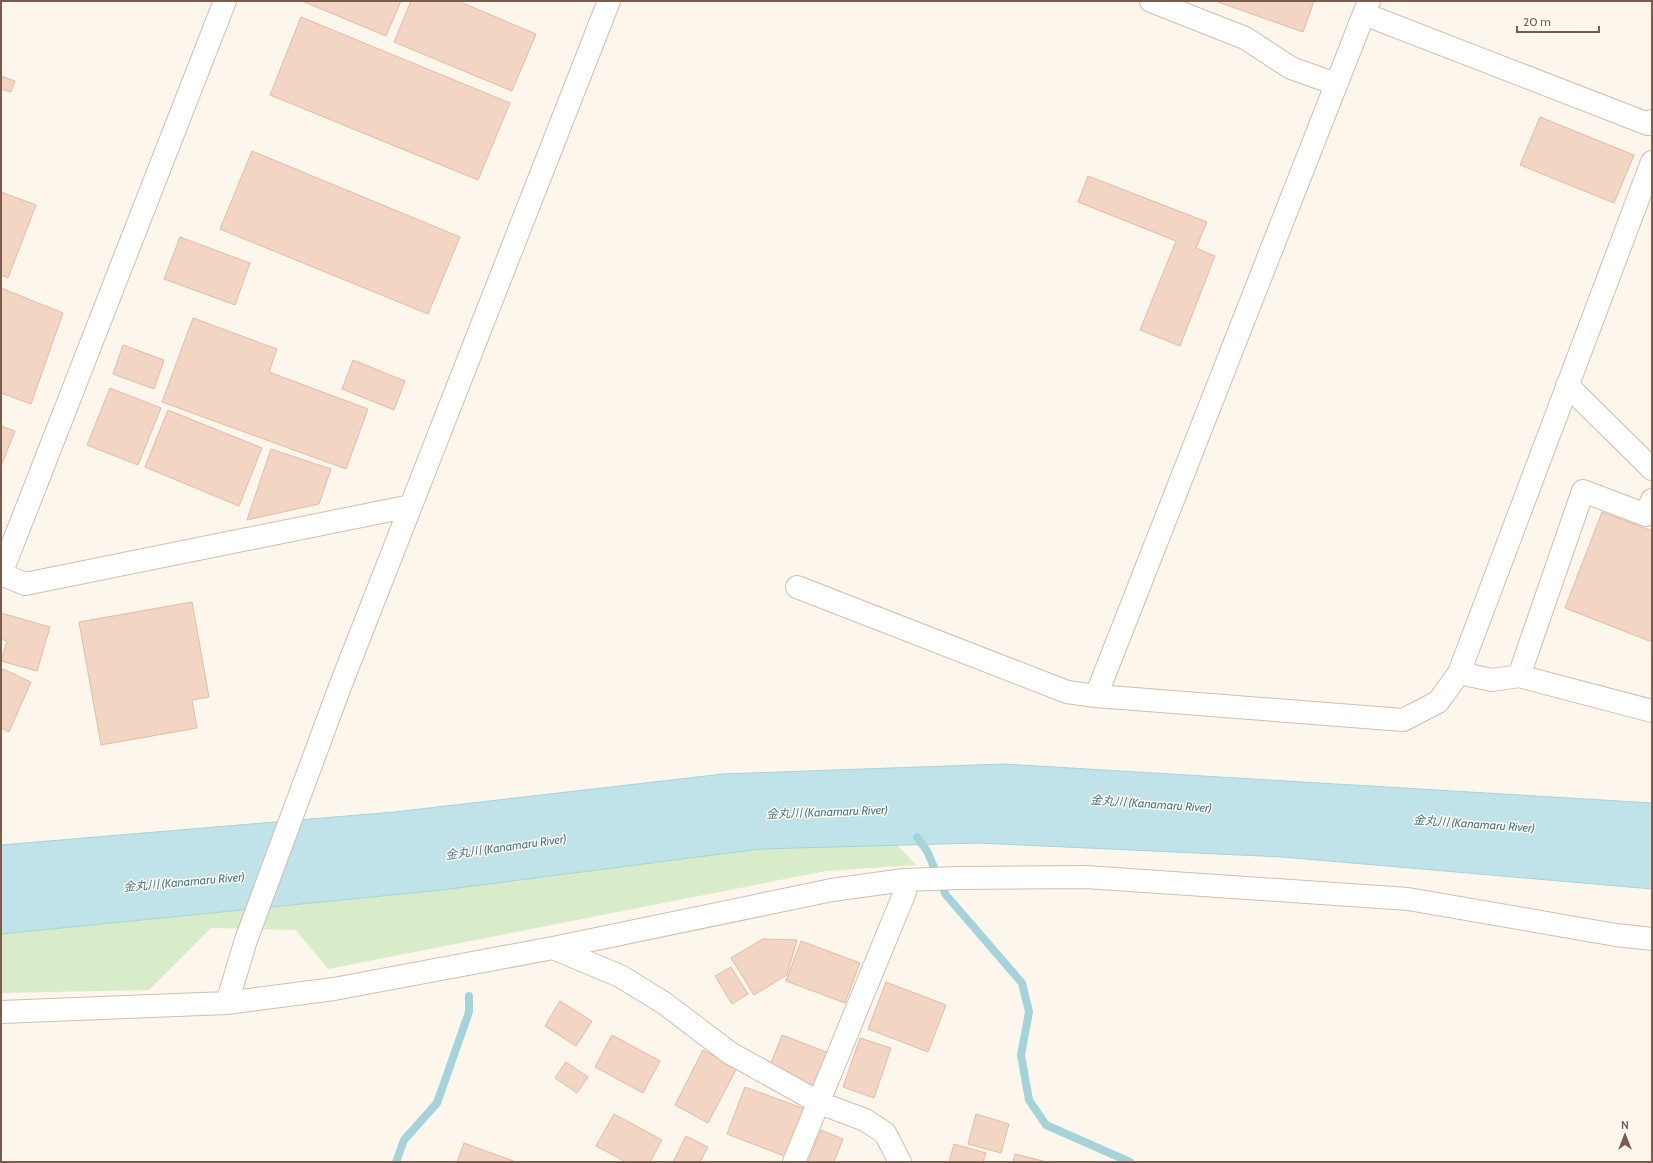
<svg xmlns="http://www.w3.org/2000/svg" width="1653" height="1163" font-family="Cabin,'Noto Sans JP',sans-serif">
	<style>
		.green { fill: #d8ecc9 }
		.water { fill: #bfe3e8; stroke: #a5d3da }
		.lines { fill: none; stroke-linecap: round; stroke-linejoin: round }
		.stream { stroke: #a5d3da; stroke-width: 8 }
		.building { fill: #f3d5c3; stroke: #e6bba3 }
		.minor-casing { stroke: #d1beb0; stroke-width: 24 }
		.minor { stroke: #fff; stroke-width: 22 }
		.labels { text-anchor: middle; stroke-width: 3; stroke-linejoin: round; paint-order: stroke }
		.water-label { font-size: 12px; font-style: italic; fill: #437c86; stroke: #fffaf3 }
	</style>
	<rect width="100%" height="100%" fill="#fdf6ec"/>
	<path class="green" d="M 897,845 L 916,865 L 826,871 L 328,969 L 296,930 L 211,928 L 149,990 L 1,993 L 1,934 L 442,890 L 760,849 Z"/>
	<path class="water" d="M 1004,764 L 1652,803 L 1652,889 L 1283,857 L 978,843 L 760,849 L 442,890 L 1,934 L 1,845 L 394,812 L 723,774 Z"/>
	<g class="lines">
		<path class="stream" d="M 917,837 L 927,851 L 946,895 L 1022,983 L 1029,1012 L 1021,1055 L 1029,1100 L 1046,1125 L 1130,1162
			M 396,1162 L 404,1140 L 437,1103 L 469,1012 L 469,996"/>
	</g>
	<path class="building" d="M 302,1 L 401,1 L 386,36 Z
		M 411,1 L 458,1 L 536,34 L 512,91 L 394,42 Z
		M 1215,1 L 1314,1 L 1303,32 Z
		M 301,17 L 510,103 L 478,180 L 270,95 Z
		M 1,76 L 15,81 L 11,92 L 1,89 Z
		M 1540,117 L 1634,155 L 1614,203 L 1520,165 Z
		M 252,151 L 460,237 L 428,314 L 220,229 Z
		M 1088,176 L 1207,222 L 1196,248 L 1215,256 L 1180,346 L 1140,330 L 1176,241 L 1078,202 Z
		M 1,192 L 36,205 L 8,278 L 1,275 Z
		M 180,237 L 250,263 L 235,305 L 164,279 Z
		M 1,288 L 63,313 L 31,404 L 1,393 Z
		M 193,318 L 277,349 L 269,372 L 368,409 L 346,469 L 162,402 Z
		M 123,345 L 164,360 L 154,389 L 113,374 Z
		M 353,360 L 405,381 L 394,410 L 342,389 Z
		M 110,388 L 161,408 L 138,465 L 87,445 Z
		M 168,410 L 262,448 L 239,506 L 145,467 Z
		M 1,426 L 15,431 L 1,466 Z
		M 271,449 L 331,469 L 319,504 L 247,520 Z
		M 1602,512 L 1652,531 L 1652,642 L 1565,608 Z
		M 192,602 L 209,697 L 192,700 L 197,728 L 101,745 L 79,622 Z
		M 1,613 L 50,627 L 37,671 L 1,661 L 7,641 L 1,639 Z
		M 3,669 L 31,682 L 9,732 L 1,728 L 1,675 Z
		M 763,939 L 797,940 L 787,975 L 754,995 L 731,958 Z
		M 801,941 L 860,963 L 845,1003 L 786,981 Z
		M 731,967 L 748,994 L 732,1004 L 715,976 Z
		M 886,982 L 946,1005 L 928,1052 L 868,1029 Z
		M 560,1001 L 592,1021 L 576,1046 L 545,1026 Z
		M 612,1035 L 660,1061 L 643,1093 L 595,1067 Z
		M 782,1035 L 829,1053 L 815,1089 L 768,1071 Z
		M 860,1038 L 891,1048 L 874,1098 L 843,1087 Z
		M 703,1050 L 737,1068 L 708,1123 L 675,1105 Z
		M 566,1062 L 588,1077 L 577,1093 L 555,1078 Z
		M 745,1087 L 805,1109 L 787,1157 L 727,1134 Z
		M 614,1114 L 662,1140 L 650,1162 L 626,1162 L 596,1146 Z
		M 976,1114 L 1009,1124 L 1001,1153 L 968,1144 Z
		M 821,1130 L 843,1139 L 834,1162 L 808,1162 Z
		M 686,1136 L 708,1147 L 700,1162 L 673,1162 Z
		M 464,1143 L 516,1162 L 457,1162 Z
		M 954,1144 L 986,1153 L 983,1162 L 949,1162 Z
		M 1015,1154 L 1047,1162 L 1013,1162 Z"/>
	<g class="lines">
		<defs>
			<path id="minor" d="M 1151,1 L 1245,38 L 1291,68 L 1336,84
				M 1364,14 L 1648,124 L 1652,121
				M 1567,385 L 1652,469
				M 1652,500 L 1646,515 L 1583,491 L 1519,676 L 1652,711
				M 1,574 L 225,1
				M 1,574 L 25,584 L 411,506
				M 797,587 L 1067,692 L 1096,696 L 1403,720 L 1438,702 L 1459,673 L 1652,162
				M 1459,673 L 1492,680 L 1519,676
				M 1096,696 L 1369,1
				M 553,948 L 620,976 L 664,1003 L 730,1053 L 820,1103 L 865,1120 L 885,1133 L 900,1162
				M 227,1003 L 246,940 L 341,684 L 609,1
				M 1,1012 L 227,1003 L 334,989 L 553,948 L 832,890 L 904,880 L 957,878 L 1086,877 L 1408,899 L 1616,935 L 1652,939
				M 794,1162 L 905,892 L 904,880"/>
		</defs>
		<use href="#minor" class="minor-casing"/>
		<use href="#minor" class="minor"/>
	</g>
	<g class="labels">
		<g class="water-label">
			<text transform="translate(1151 804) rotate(4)" y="4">金丸川 (Kanamaru River)</text>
			<text transform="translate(827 812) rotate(-2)" y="4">金丸川 (Kanamaru River)</text>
			<text transform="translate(1474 824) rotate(4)" y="4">金丸川 (Kanamaru River)</text>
			<text transform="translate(506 847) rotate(-8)" y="4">金丸川 (Kanamaru River)</text>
			<text transform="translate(184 882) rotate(-5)" y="4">金丸川 (Kanamaru River)</text>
		</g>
	</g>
	<rect width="1653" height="1163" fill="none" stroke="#7a5c4d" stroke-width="4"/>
	<g transform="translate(1625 1135)" stroke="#fffaf3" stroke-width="3" paint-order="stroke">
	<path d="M0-3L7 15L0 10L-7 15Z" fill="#7a5c4d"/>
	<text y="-6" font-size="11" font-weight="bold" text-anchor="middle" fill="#7a5c4d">N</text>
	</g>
	<path d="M1517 26v6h82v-6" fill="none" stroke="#7a5c4d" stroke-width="2"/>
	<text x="1523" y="26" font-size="12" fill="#7a5c4d" stroke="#fffaf3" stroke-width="3" paint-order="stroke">20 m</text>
</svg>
